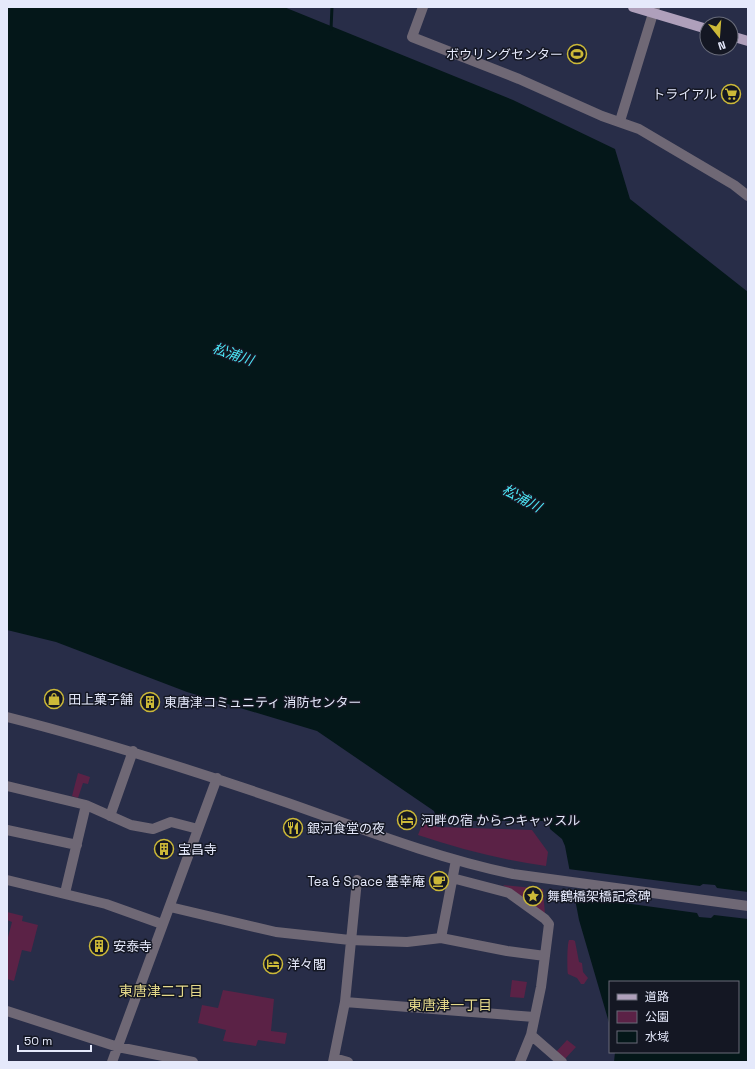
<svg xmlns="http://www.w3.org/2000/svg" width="755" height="1069" font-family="'Space Grotesk','Noto Sans JP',sans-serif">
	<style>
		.green { fill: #5b2246 }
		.water { fill: #041719 }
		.pier { fill: #282d48 }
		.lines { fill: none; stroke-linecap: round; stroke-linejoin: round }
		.stream { stroke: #041719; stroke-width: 3 }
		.minor { stroke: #6f6875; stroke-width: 10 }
		.major { stroke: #afa0bb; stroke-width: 10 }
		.labels { text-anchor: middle; stroke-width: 3; stroke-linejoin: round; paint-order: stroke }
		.poi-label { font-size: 13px; fill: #e5e9fb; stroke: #141723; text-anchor: start }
		.water-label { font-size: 14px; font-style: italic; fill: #4ce6f6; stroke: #141723 }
		.neighbourhood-label { font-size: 14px; fill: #e6da8b; stroke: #141723 }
	</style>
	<rect width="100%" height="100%" fill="#282d48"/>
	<path class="green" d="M 78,773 L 90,777 L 88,784 L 83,783 L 78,798 L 72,796 Z
		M 425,817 L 437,827 L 532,830 L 548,852 L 546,866 C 502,860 460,849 418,835 Z
		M 503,885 L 543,889 L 545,915 Z
		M 7,912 L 23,916 L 22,921 L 38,925 L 31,952 L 22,950 L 14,981 L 7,979 L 7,941 L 12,922 L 7,920 Z
		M 569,940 L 573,940 L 575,941 L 579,962 L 582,963 L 583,972 L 588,978 L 584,984 L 581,984 L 577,978 L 568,974 C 567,972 567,944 569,940 Z
		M 512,980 L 527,982 L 524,998 L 510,997 Z
		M 223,990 L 274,999 L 271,1031 L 287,1033 L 285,1044 L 258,1040 L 256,1046 L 223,1041 L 226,1030 L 198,1023 L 202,1005 L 218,1008 Z
		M 567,1040 L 576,1047 L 564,1060 L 556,1052 Z"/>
	<path class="water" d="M 7,7 L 284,7 L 513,100 L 615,149 L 630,199 L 748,292 L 748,1062 L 614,1062 L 615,1052 L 738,1052 L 738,982 L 610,982 L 610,1026 L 579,920 L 565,846 L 562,839 L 550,829 L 549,824 L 546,821 L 447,821 L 440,823 L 437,820 L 434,811 L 317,731 L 187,692 L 56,642 L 7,630 Z"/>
	<path class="pier" d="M 568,869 L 700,886 L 703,884 L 715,885 L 717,888 L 748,892 L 748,919 L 714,915 L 711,918 L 699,917 L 697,913 L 573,896 Z"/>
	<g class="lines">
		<path class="stream" d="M 331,29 L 332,7"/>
		<path class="minor" d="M 423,7 L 412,37 L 519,79 L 602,116 L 639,129 L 734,185 L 748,196
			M 620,121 L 655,7
			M 7,717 C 102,741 195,771 288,803 C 362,829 436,858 513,874 L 748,906
			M 7,786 L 86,805 L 131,825 L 153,829 L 171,822 L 198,829
			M 110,816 L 133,751
			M 7,830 L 77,845
			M 452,878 L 509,893 L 545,919 L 549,924 L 541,987 L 531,1035 L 520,1062
			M 7,880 L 106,904 L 162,924
			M 65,893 L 86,805
			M 170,907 L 276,932 L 350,940 L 407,942 L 441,938 L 507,951 L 545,956
			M 441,938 L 456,860
			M 345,1002 L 534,1017
			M 7,1011 L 118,1047 L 193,1062
			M 531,1035 L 562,1062
			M 334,1058 L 348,1062
			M 112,1062 L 217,778
			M 333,1062 L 345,1002 L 357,880"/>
		<path class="major" d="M 633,7 L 707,29
			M 731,36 L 748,41"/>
	</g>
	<defs>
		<symbol id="stadium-ring" viewBox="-11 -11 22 22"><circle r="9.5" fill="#141723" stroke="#ccb938" stroke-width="1.5"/><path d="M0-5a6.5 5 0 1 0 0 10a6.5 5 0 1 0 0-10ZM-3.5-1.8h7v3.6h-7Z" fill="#ccb938"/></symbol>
		<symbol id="supermarket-ring" viewBox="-11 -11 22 22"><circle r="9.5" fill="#141723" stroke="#ccb938" stroke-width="1.5"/><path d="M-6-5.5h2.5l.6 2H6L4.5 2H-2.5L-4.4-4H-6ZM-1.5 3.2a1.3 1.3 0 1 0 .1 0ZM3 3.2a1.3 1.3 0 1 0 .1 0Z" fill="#ccb938"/></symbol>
		<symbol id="shop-ring" viewBox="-11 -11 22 22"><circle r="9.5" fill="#141723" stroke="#ccb938" stroke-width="1.5"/><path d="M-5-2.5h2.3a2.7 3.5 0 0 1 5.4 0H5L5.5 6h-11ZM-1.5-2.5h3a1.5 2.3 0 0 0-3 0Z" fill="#ccb938"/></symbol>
		<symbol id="building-ring" viewBox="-11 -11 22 22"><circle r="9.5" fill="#141723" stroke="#ccb938" stroke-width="1.5"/><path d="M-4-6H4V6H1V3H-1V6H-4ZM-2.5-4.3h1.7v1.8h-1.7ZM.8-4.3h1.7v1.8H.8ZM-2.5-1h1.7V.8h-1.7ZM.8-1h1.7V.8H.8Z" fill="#ccb938"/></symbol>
		<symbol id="hotel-ring" viewBox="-11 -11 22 22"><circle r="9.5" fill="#141723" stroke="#ccb938" stroke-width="1.5"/><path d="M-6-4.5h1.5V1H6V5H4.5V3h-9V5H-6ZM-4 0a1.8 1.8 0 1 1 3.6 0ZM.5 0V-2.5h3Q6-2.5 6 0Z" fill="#ccb938"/></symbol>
		<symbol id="restaurant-ring" viewBox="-11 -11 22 22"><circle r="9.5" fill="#141723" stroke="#ccb938" stroke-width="1.5"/><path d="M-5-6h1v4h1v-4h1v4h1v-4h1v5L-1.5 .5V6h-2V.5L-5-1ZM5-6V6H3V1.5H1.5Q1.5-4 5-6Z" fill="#ccb938"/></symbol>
		<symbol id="cafe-ring" viewBox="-11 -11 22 22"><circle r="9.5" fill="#141723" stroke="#ccb938" stroke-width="1.5"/><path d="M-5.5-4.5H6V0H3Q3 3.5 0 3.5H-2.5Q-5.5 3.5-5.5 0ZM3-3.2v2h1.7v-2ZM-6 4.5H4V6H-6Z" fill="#ccb938"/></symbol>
		<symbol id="sight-ring" viewBox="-11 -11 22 22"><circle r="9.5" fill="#141723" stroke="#ccb938" stroke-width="1.5"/><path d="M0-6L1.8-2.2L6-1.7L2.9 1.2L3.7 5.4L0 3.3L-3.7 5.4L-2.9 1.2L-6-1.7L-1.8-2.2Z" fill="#ccb938"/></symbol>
	</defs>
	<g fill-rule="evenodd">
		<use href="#stadium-ring" x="566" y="43" width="22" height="22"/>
		<use href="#supermarket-ring" x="720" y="83" width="22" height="22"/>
		<use href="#shop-ring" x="43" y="688" width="22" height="22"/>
		<use href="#building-ring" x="139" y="691" width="22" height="22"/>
		<use href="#hotel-ring" x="396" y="809" width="22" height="22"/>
		<use href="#restaurant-ring" x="282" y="817" width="22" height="22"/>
		<use href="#building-ring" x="153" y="838" width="22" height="22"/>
		<use href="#cafe-ring" x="428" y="870" width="22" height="22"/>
		<use href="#sight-ring" x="522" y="885" width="22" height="22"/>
		<use href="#building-ring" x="88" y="935" width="22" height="22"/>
		<use href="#hotel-ring" x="262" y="953" width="22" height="22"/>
	</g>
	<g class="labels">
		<g class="poi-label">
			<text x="563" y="59" text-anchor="end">ボウリングセンター</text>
			<text x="717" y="99" text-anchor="end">トライアル</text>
			<text x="68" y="704">田上菓子舗</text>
			<text x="164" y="707">東唐津コミュニティ 消防センター</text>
			<text x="421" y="825">河畔の宿 からつキャッスル</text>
			<text x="307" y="833">銀河食堂の夜</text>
			<text x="178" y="854">宝昌寺</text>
			<text x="425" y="886" text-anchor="end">Tea &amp; Space 基幸庵</text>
			<text x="547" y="901">舞鶴橋架橋記念碑</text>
			<text x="113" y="951">安泰寺</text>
			<text x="287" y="969">洋々閣</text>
		</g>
		<g class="water-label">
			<text transform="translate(233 354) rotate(19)" y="5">松浦川</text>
			<text transform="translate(522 498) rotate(28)" y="5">松浦川</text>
		</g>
		<g class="neighbourhood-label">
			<text x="161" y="996">東唐津二丁目</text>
			<text x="450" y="1010">東唐津一丁目</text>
		</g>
	</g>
	<rect width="755" height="1069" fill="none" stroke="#e5e9fb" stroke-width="16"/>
	<rect x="609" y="981" width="130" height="72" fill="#141723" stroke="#686b79"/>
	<rect x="617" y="994" width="20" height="6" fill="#afa0bb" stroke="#686b79"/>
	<text x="645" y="1001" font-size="12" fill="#e5e9fb">道路</text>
	<rect x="617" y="1011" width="20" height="12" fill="#5b2246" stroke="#686b79"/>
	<text x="645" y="1021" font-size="12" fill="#e5e9fb">公園</text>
	<rect x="617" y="1031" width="20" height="12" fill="#041719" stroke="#686b79"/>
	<text x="645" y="1041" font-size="12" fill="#e5e9fb">水域</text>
	<g transform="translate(719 36) rotate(163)"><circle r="19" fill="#141723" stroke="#686b79"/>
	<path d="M0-3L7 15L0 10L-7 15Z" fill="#ccb938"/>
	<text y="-6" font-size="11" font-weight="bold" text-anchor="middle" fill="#e5e9fb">N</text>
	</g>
	<path d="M18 1045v6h73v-6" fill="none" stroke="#e5e9fb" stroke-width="2"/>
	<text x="24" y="1045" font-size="12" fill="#e5e9fb" stroke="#141723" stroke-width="3" paint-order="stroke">50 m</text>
</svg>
